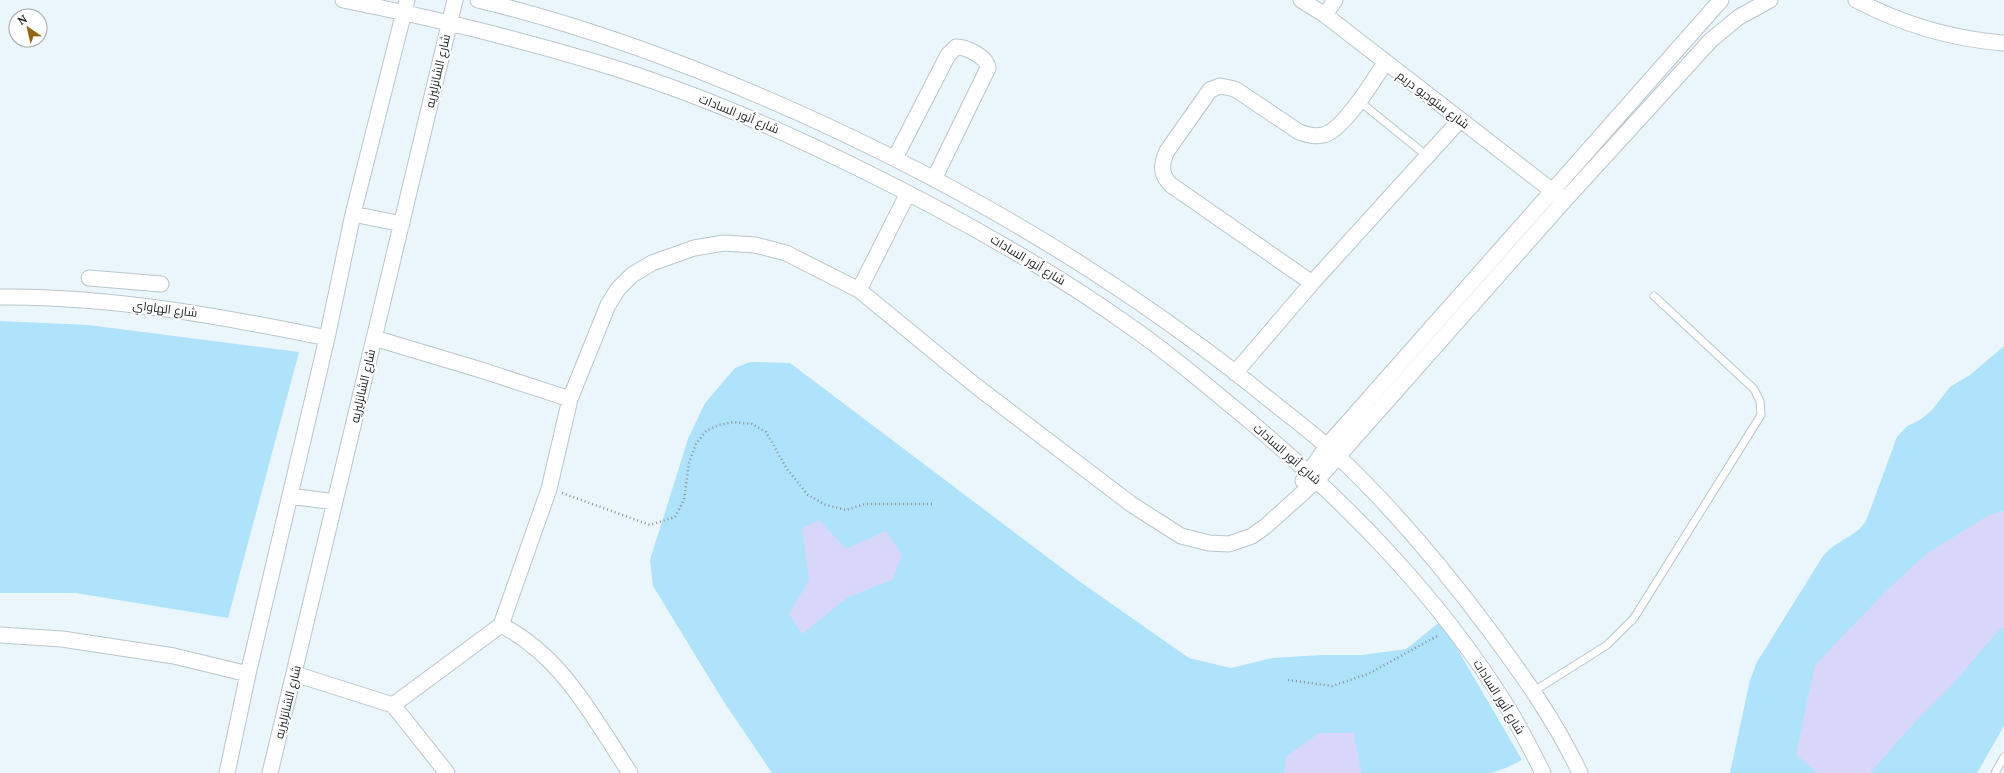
<svg xmlns="http://www.w3.org/2000/svg" width="2004" height="773" font-family="Lora,Cairo,serif">
	<style>
		.green { fill: #aee3fb }
		.water { fill: #d9d7f9 }
		.lines { fill: none; stroke-linecap: round; stroke-linejoin: round }
		.lane-casing { stroke: #bac6cb; stroke-width: 9 }
		.street-casing { stroke: #bac6cb; stroke-width: 17 }
		.path { stroke: #8a9397; stroke-width: 2.5; stroke-dasharray: 1 3; stroke-linecap: butt }
		.lane { stroke: #fff; stroke-width: 7 }
		.street { stroke: #fff; stroke-width: 15 }
		.labels { text-anchor: middle; stroke-width: 4; stroke-linejoin: round; paint-order: stroke }
		.street-label { font-size: 12px; fill: #202426; stroke: #fff }
	</style>
	<rect width="100%" height="100%" fill="#eaf6fc"/>
	<path class="green" d="M 0,321 L 88,325 L 299,352 L 228,618 L 76,593 L 0,593 Z
		M 2004,346 L 2004,726 L 1977,773 L 1730,773 L 1750,680 L 1757,662 L 1823,556 C 1827,552 1831,547 1835,545 C 1847,537 1858,533 1866,521 L 1897,437 L 1906,427 L 1921,419 L 1932,410 L 1950,387 L 1970,375 Z
		M 750,362 L 790,363 L 1079,581 L 1189,658 L 1231,668 L 1272,658 L 1322,655 L 1362,655 L 1406,649 L 1441,621 L 1522,760 L 1506,768 L 1491,773 L 772,773 L 722,699 L 653,586 L 650,560 L 688,439 L 705,403 L 735,368 Z"/>
	<path class="water" d="M 2004,511 L 2004,627 L 1999,630 L 1951,686 L 1916,721 L 1870,773 L 1817,773 L 1796,754 L 1815,665 L 1885,592 L 1926,554 L 1989,515 Z
		M 819,520 L 846,549 L 886,531 L 902,555 L 892,580 L 848,597 L 802,634 L 789,614 L 809,580 L 802,529 Z
		M 1319,733 L 1354,733 L 1361,773 L 1284,773 L 1286,757 Z"/>
	<g class="lines">
		<defs>
			<path id="lane" d="M 1359,101 L 1427,156
				M 1534,691 L 1607,645 L 1634,618 L 1761,415 L 1760,401 L 1754,389 L 1654,296
				M 1995,773 L 2004,757"/>
			<path id="street" d="M 343,0 C 428,17 512,37 595,62 C 689,90 780,129 868,173 C 957,217 1043,265 1124,322 C 1169,353 1210,388 1252,423 C 1350,506 1440,598 1508,708 C 1521,729 1532,751 1543,773
				M 478,0 C 574,23 669,57 760,96 C 935,171 1101,266 1250,384 C 1280,409 1313,432 1341,459 C 1394,510 1443,568 1487,627 C 1522,674 1555,720 1580,773
				M 1301,0 L 1325,15 L 1559,196
				M 1856,0 C 1902,24 1952,39 2004,43
				M 1325,15 L 1335,0
				M 895,158 L 948,55 L 956,47 C 967,47 987,57 988,68 L 934,179
				M 353,214 L 402,224
				M 89,278 L 161,284
				M 1312,283 L 1171,185 C 1160,174 1161,164 1167,151 L 1210,90 L 1220,86 L 1235,89 L 1299,132 C 1307,135 1314,137 1323,135 C 1343,131 1373,81 1385,63
				M 859,290 L 908,193
				M 0,297 C 110,296 220,316 327,338
				M 374,338 L 481,370 L 570,399
				M 1235,373 L 1312,283 L 1460,120
				M 1303,481 L 1327,446 L 1721,0
				M 290,496 L 335,502
				M 501,625 C 563,657 592,716 630,773
				M 0,635 L 62,639 L 174,656 L 248,674
				M 295,674 L 393,705 L 501,625 L 549,489 L 570,399 L 608,305 L 618,289 L 632,275 L 652,263 L 694,248 L 724,243 L 755,245 L 786,253 L 859,290 L 976,386 L 1131,504 L 1181,536 L 1209,543 L 1229,544 L 1252,536 L 1266,526 L 1317,480 L 1564,201 L 1711,40 L 1739,17 L 1770,0
				M 393,705 L 447,773
				M 227,773 L 248,674 L 327,338 L 353,214 L 407,0
				M 270,773 L 455,0"/>
		</defs>
		<use href="#lane" class="lane-casing"/>
		<use href="#street" class="street-casing"/>
		<path class="path" d="M 562,493 L 650,525 L 675,517 L 684,500 L 689,463 L 696,444 L 706,431 L 719,425 L 734,422 L 752,424 L 766,432 L 787,469 L 808,495 L 826,505 L 846,510 L 865,504 L 934,504
			M 1288,680 L 1332,686 L 1368,674 L 1439,635"/>
		<use href="#lane" class="lane"/>
		<use href="#street" class="street"/>
	</g>
	<g class="labels">
		<g class="street-label">
			<text transform="translate(438 71) rotate(-77)" y="4">شارع الشانزليزيه</text>
			<text transform="translate(1433 100) rotate(37)" y="4">شارع ستوديو دريم</text>
			<text transform="translate(739 114) rotate(22)" y="4">شارع أنور السادات</text>
			<text transform="translate(1028 260) rotate(31)" y="4">شارع أنور السادات</text>
			<text transform="translate(165 309) rotate(7)" y="4">شارع الهاواي</text>
			<text transform="translate(363 386) rotate(-77)" y="4">شارع الشانزليزيه</text>
			<text transform="translate(1287 454) rotate(41)" y="4">شارع أنور السادات</text>
			<text transform="translate(1499 697) rotate(58)" y="4">شارع أنور السادات</text>
			<text transform="translate(288 702) rotate(-76)" y="4">شارع الشانزليزيه</text>
		</g>
	</g>
	<g transform="translate(28 28) rotate(326)"><circle r="19" fill="#ffffff" stroke="#a6a7a8"/>
	<path d="M0-3L7 15L0 10L-7 15Z" fill="#936412"/>
	<text y="-6" font-size="11" font-weight="bold" text-anchor="middle" fill="#202426">N</text>
	</g>
</svg>
